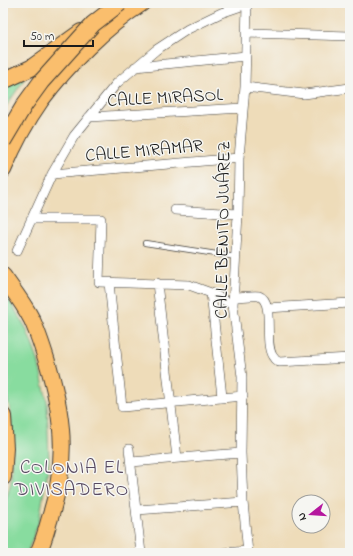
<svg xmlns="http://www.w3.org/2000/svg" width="353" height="556" font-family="'Indie Flower',sans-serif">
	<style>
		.green { fill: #88dc9f; stroke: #527c5e }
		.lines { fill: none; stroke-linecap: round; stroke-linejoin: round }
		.service-casing { stroke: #3c3934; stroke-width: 6 }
		.minor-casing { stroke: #3c3934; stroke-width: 10 }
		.motorway-casing { stroke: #3c3934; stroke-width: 18 }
		.service { stroke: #fff; stroke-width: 4.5 }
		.minor { stroke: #fff; stroke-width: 9 }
		.motorway { stroke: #fabe6d; stroke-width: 16 }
		.motorway-bridge-casing { stroke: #3c3934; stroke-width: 18; stroke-linecap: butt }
		.motorway-bridge { stroke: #fabe6d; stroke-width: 16 }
		.labels { text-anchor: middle; stroke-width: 3; stroke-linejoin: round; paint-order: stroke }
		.street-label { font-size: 18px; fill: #1c1c1c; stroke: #f6f6f2 }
		.neighbourhood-label { font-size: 19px; letter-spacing: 1px; fill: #584a62; stroke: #f6f6f2 }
	</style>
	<rect width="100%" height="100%" fill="#f6f6f2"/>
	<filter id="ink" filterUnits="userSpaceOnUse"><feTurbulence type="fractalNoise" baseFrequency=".025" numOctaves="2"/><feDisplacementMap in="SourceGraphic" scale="8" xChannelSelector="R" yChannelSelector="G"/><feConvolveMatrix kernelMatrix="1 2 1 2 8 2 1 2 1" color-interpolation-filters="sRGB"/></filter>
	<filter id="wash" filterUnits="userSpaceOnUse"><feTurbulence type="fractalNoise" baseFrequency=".012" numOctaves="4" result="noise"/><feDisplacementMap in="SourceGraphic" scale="16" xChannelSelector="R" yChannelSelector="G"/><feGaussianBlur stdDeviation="0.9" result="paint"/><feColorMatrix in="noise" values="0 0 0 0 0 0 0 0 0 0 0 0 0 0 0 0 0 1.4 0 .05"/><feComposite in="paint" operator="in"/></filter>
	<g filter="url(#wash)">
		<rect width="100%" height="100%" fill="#eedcb9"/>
		<path class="green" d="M 25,78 L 3,111 L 3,86 Z
			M 3,290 L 26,328 L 38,360 L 47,401 L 49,462 L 39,521 L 27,553 L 3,553 L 3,511 L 11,482 L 13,443 L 10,409 L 3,383 Z"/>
	</g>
	<g filter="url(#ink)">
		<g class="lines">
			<defs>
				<path id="service" d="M 145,243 L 236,257"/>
				<path id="minor" d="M 247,3 L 245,87 L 239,158 L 238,214 L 233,305 L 242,377 L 241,453 L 243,502 L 248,553
					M 246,33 L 350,36
					M 135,67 L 246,56
					M 245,87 L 304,94 L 350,88
					M 89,117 L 243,108
					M 52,174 L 239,158
					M 175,210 L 238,214
					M 31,219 L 101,219 L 99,282 L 189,285 L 211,293 L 233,305
					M 17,251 L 52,174 L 74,136 L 117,83 L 156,50 L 188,29 L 221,13 L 247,4
					M 109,283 L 122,407 L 243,396
					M 157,283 L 177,458
					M 211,293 L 222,397
					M 234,297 C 240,297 254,295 259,296 C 276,302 262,346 274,358 C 275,360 277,361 279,362 L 350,358
					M 267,308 L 350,303
					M 129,449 L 141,553
					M 131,462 L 241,453
					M 137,510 L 243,502
					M 223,553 L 248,551"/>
				<path id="motorway" d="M 3,81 L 31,68 L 81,32
					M 3,170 C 13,146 26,121 41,100 C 68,64 105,27 142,3
					M 3,276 C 13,290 24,304 32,320 C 39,335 44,352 49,368 C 65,424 67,465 49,521 C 46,532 43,543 38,553
					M 3,416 L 5,448 L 3,477"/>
			</defs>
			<use href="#service" class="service-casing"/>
			<use href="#minor" class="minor-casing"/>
			<use href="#motorway" class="motorway-casing"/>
			<use href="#service" class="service"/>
			<use href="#minor" class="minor"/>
			<use href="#motorway" class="motorway"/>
			<defs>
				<path id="motorway-bridge" d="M 3,141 L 25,104 L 41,82 L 93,24 L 120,3"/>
			</defs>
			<use href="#motorway-bridge" class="motorway-bridge-casing"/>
			<use href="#motorway-bridge" class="motorway-bridge"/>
		</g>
	</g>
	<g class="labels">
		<g class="street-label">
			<text transform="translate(165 97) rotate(-3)" y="6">CALLE MIRASOL</text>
			<text transform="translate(144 150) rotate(-5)" y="6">CALLE MIRAMAR</text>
			<text transform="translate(222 230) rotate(-89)" y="6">CALLE BENITO JUÁREZ</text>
		</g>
		<g class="neighbourhood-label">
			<text x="72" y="473">COLONIA EL<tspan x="72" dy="22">DIVISADERO</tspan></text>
		</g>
	</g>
	<rect width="353" height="556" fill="none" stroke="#f6f6f2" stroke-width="16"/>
	<g transform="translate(311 514) rotate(253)"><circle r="19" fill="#f6f6f2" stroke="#9f9f9c"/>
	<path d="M0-3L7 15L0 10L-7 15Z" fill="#b5179e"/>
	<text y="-6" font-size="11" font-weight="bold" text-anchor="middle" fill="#1c1c1c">N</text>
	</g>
	<path d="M24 40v6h69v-6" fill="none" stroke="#1c1c1c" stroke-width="2"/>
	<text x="30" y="40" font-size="12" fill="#1c1c1c" stroke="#f6f6f2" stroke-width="3" paint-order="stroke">50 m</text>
</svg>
